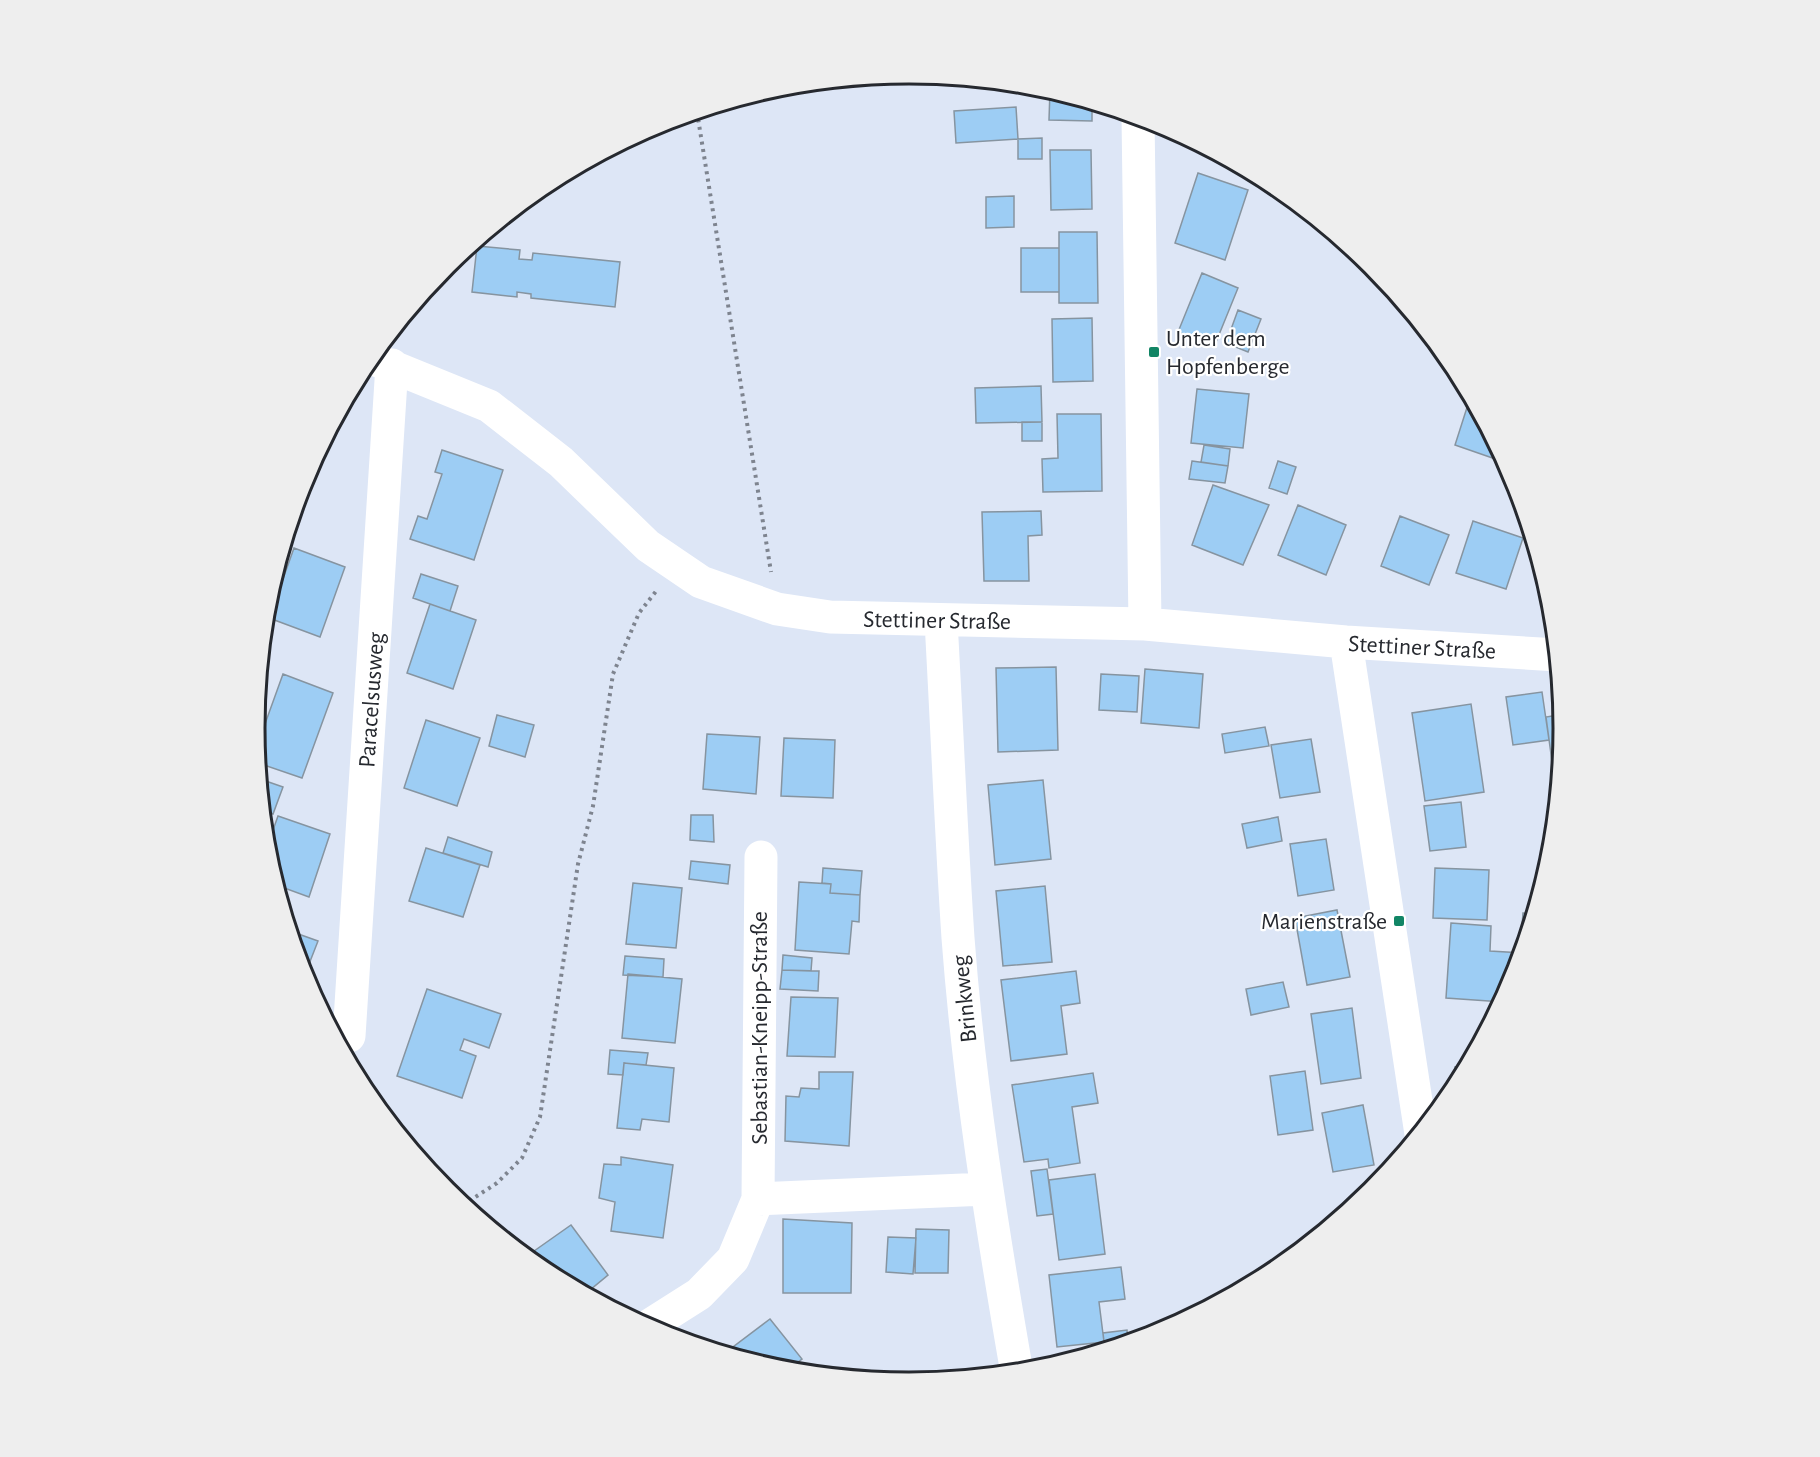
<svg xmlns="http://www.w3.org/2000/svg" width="1820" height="1457" font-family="'Alegreya Sans',sans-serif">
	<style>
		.building { fill: #9dcdf4; stroke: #8694a0; stroke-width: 1.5 }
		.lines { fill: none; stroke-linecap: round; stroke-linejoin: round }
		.path { stroke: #7e848f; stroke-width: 4; stroke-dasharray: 3 4.5; stroke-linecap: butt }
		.minor { stroke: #fff; stroke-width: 33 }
		.poi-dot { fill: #118565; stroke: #fff; stroke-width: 2 }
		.labels { text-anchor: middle; stroke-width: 4.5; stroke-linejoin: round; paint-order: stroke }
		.poi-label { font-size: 24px; fill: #26292f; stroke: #fff; text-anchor: start }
		.street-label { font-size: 24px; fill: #26292f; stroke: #fff }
		.rim { fill: none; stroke: #26292f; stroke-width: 3 }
	</style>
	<rect width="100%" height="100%" fill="#dde6f6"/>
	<path class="building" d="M 1050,90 L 1092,103 L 1092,121 L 1049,120 Z
		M 1016,107 L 1018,139 L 956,143 L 954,111 Z
		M 1173,130 L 1207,148 L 1171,136 Z
		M 1042,138 L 1042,159 L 1018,159 L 1018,139 Z
		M 1050,150 L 1091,150 L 1092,209 L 1051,210 Z
		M 1198,173 L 1248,190 L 1225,260 L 1175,243 Z
		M 1014,196 L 1014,227 L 986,228 L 986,197 Z
		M 1059,232 L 1097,232 L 1098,303 L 1059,303 Z
		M 477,246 L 520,250 L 519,259 L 532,260 L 533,253 L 620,262 L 615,307 L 531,298 L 531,294 L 517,292 L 517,297 L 472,292 Z
		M 1021,248 L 1059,248 L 1059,292 L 1021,292 Z
		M 1202,273 L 1238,288 L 1214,347 L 1178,332 Z
		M 1238,310 L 1261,319 L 1248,352 L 1226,343 Z
		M 1092,318 L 1093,381 L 1053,382 L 1052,319 Z
		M 1041,386 L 1042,422 L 976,423 L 975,388 Z
		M 1197,389 L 1249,394 L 1243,448 L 1191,443 Z
		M 1471,395 L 1505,459 L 1504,462 L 1455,445 Z
		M 1057,414 L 1101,414 L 1102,491 L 1043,492 L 1042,459 L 1058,458 Z
		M 1022,422 L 1042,422 L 1042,441 L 1022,441 Z
		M 1204,445 L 1230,449 L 1228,466 L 1201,462 Z
		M 442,450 L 503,470 L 474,560 L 410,539 L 418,516 L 427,519 L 442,474 L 435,472 Z
		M 1192,461 L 1228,466 L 1225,483 L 1189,479 Z
		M 1278,461 L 1296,467 L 1287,494 L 1269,488 Z
		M 1213,485 L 1269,505 L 1243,565 L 1192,545 Z
		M 1298,505 L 1346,525 L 1326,575 L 1278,555 Z
		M 1041,511 L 1042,535 L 1028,536 L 1029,581 L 984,581 L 982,512 Z
		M 1400,516 L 1449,535 L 1429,585 L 1381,566 Z
		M 1473,521 L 1523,538 L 1506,589 L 1456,573 Z
		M 294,548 L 345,567 L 320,637 L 269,618 Z
		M 421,574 L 458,586 L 450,611 L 413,598 Z
		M 430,604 L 476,620 L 453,689 L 407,673 Z
		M 1056,667 L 1058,750 L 998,752 L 996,668 Z
		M 1145,669 L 1203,674 L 1199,728 L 1141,723 Z
		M 283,674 L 333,693 L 302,778 L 258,763 L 257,746 Z
		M 1101,674 L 1139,676 L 1137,712 L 1099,710 Z
		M 1542,692 L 1549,740 L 1513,745 L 1506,697 Z
		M 1471,704 L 1484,792 L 1425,801 L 1412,713 Z
		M 1564,714 L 1561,767 L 1553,769 L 1546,717 Z
		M 497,715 L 534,725 L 525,757 L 489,746 Z
		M 426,720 L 480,738 L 457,806 L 404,788 Z
		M 1265,727 L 1269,746 L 1225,753 L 1222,734 Z
		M 707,734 L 760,737 L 756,794 L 703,789 Z
		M 784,738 L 835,740 L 833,798 L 781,796 Z
		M 1311,739 L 1320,792 L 1280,798 L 1271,745 Z
		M 260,779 L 283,787 L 273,814 L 263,811 Z
		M 1043,780 L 1051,859 L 995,865 L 988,785 Z
		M 1461,802 L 1466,847 L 1430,851 L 1424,806 Z
		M 691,815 L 713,815 L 714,842 L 690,840 Z
		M 278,816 L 330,834 L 309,897 L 276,885 L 267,847 Z
		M 1278,817 L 1282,841 L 1247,848 L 1242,824 Z
		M 448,837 L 492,852 L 488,867 L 443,853 Z
		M 1326,839 L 1334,890 L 1298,896 L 1290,844 Z
		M 426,848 L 480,865 L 463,917 L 409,901 Z
		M 691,861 L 730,865 L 728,884 L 689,879 Z
		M 823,868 L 862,871 L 860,895 L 830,893 L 831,884 L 822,883 Z
		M 1435,868 L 1489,870 L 1487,920 L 1433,918 Z
		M 799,882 L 831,884 L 830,893 L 860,895 L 859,922 L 852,921 L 849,954 L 795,950 Z
		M 633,883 L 682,888 L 676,948 L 626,944 Z
		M 1045,886 L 1052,962 L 1003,966 L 996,891 Z
		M 1337,910 L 1350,977 L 1307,985 L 1295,918 Z
		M 1523,913 L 1535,914 L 1527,940 L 1521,940 Z
		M 1451,923 L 1491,926 L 1490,951 L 1523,953 L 1515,979 L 1503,1002 L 1446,998 Z
		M 290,931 L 318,941 L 304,977 Z
		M 783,955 L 812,958 L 811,971 L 782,970 Z
		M 625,956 L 664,959 L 663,977 L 623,975 Z
		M 782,970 L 819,971 L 818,991 L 780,989 Z
		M 1076,971 L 1080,1003 L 1061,1006 L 1067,1054 L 1011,1061 L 1001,980 Z
		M 628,974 L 682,979 L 675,1043 L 622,1038 Z
		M 1283,982 L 1289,1007 L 1251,1015 L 1246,989 Z
		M 427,989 L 501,1014 L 489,1048 L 464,1039 L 460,1050 L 476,1056 L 462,1098 L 397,1076 Z
		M 791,997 L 838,998 L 835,1057 L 787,1056 Z
		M 1352,1008 L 1361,1078 L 1321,1084 L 1311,1014 Z
		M 610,1050 L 648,1053 L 646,1065 L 624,1063 L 623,1075 L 608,1074 Z
		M 624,1063 L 674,1068 L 669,1122 L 642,1119 L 640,1130 L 617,1128 Z
		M 1469,1065 L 1458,1086 L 1455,1067 Z
		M 1305,1071 L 1313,1130 L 1278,1135 L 1270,1076 Z
		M 819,1072 L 853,1072 L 849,1146 L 785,1141 L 786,1096 L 799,1097 L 801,1088 L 819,1089 Z
		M 1093,1073 L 1098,1103 L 1072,1107 L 1080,1163 L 1049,1168 L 1048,1159 L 1024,1162 L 1012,1085 Z
		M 1363,1105 L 1374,1165 L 1333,1172 L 1322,1113 Z
		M 621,1157 L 673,1165 L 663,1238 L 611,1231 L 615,1202 L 599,1198 L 604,1164 L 621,1165 Z
		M 1047,1169 L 1053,1214 L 1037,1216 L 1031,1171 Z
		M 1095,1174 L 1105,1254 L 1059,1260 L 1049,1180 Z
		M 1343,1217 L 1332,1225 L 1331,1219 Z
		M 783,1219 L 852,1223 L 851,1293 L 783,1293 Z
		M 571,1225 L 608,1275 L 585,1294 L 546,1273 L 527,1256 Z
		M 916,1229 L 949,1230 L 948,1273 L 915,1273 Z
		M 888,1237 L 916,1238 L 913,1274 L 886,1272 Z
		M 1121,1267 L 1125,1299 L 1099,1302 L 1104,1342 L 1057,1347 L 1049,1275 Z
		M 770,1319 L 802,1359 L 786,1371 L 725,1353 Z
		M 1127,1330 L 1128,1343 L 1105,1350 L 1103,1333 Z"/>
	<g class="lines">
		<path class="path" d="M 697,112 L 771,572
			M 463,1205 L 497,1183 L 522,1158 L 540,1117 L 578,864 L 593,806 L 613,674 L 639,613 L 657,590"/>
		<path class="minor" d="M 1138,117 L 1145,624
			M 371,358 L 489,406 L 561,462 L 648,546 L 701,582 L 777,609 L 830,617 L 1145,624 L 1346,642 L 1558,655
			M 941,621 C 947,727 951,833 958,938 C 969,1084 992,1229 1017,1373
			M 1346,642 L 1421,1134
			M 349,1036 L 392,365
			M 758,1199 L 761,857
			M 647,1327 L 699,1294 L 733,1259 L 758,1199 L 986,1189"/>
	</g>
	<g class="poi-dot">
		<rect x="1148" y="346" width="12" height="12" rx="3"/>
		<rect x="1393" y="915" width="12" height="12" rx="3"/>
	</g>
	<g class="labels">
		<g class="poi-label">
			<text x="1166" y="346">Unter dem<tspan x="1166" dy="28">Hopfenberge</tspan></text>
			<text x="1387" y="929" text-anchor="end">Marienstraße</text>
		</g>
		<g class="street-label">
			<text transform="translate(937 620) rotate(1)" y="8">Stettiner Straße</text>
			<text transform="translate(1422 647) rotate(3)" y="8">Stettiner Straße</text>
			<text transform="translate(371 700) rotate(-86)" y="8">Paracelsusweg</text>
			<text transform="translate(964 999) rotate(-96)" y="8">Brinkweg</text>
			<text transform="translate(759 1028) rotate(-90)" y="8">Sebastian-Kneipp-Straße</text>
		</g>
	</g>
	<path d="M0 0H1820V1457H0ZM265 728a644 644 0 1 1 1288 0a644 644 0 1 1-1288 0Z" fill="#eee" fill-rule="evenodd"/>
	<path class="rim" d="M265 728a644 644 0 1 1 1288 0a644 644 0 1 1-1288 0Z"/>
</svg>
